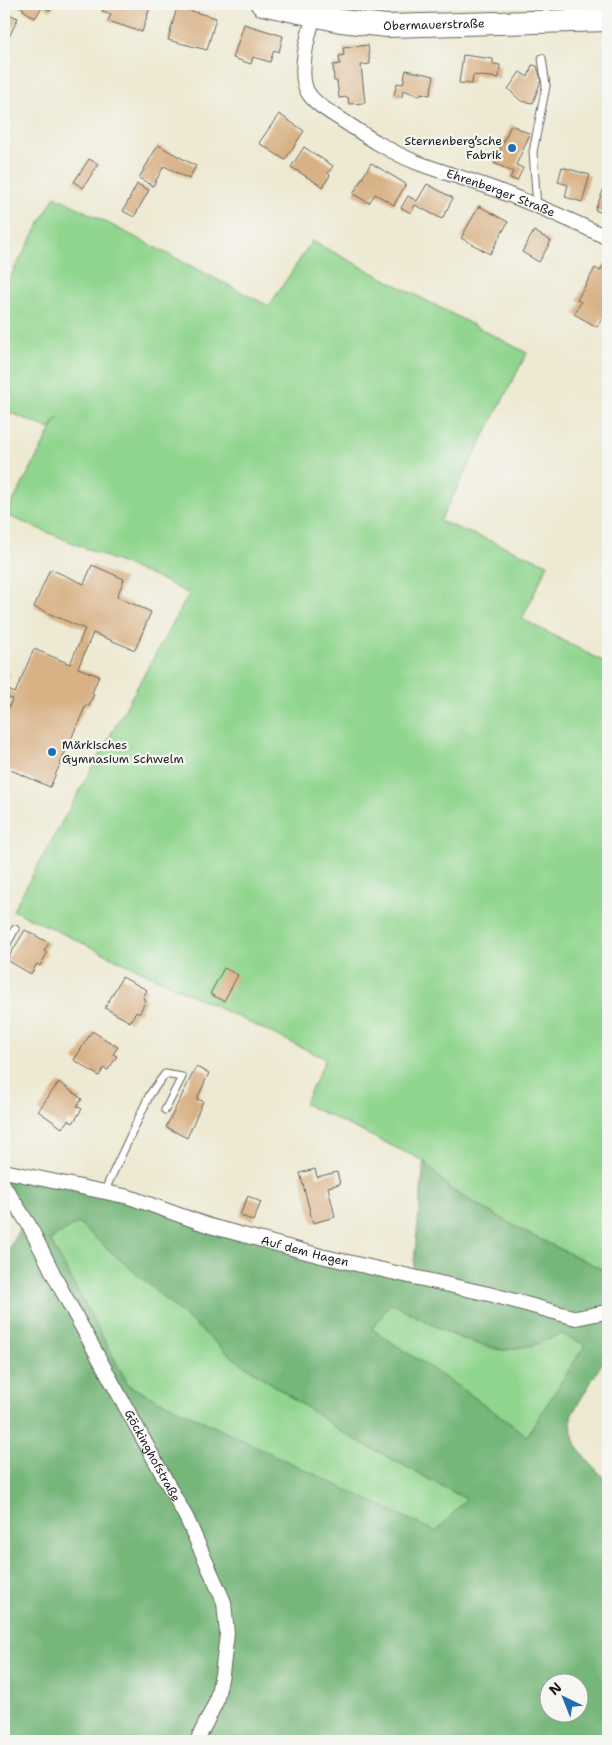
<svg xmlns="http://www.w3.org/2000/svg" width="612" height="1745" font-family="'Shantell Sans',sans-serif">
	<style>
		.green { fill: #90d58e; stroke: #567855 }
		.forest { fill: #74b679; stroke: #48694a; fill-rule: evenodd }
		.building { fill: #d8b185 }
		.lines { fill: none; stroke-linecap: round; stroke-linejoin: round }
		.service-casing { stroke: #65645c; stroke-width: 9 }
		.minor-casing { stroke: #65645c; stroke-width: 16 }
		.primary-casing { stroke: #65645c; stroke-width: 24 }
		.service { stroke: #fff; stroke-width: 7 }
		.minor { stroke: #fff; stroke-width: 14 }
		.primary { stroke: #fff; stroke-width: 22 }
		.poi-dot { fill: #1f6fb2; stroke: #f6f6f2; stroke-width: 2 }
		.labels { text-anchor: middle; stroke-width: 4.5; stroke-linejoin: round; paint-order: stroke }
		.street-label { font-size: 12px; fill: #1c1c1c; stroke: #f6f6f2 }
		.poi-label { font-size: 12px; fill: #1c1c1c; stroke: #f6f6f2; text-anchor: end }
	</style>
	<rect width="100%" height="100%" fill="#f6f6f2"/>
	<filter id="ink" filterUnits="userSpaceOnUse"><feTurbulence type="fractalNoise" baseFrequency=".02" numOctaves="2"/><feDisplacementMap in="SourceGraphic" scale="10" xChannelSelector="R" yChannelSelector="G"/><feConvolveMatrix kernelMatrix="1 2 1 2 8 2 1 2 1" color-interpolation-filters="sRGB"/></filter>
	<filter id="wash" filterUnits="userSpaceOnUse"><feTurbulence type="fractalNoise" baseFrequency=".0096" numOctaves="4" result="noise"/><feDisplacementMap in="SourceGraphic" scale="20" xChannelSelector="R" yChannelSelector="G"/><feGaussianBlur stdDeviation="1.12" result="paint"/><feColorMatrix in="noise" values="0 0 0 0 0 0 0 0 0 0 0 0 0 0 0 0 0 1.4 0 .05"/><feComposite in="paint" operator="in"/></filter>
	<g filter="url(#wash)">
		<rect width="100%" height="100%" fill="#ede9d2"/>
		<path class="green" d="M 55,196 L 269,306 L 312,241 L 527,353 L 440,521 L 548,564 L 522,619 L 608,664 L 608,1272 L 527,1233 L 450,1189 L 424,1161 L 304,1104 L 326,1059 L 13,910 L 189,594 L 164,581 L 6,515 L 58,417 L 50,429 L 4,410 L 4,288 Z
			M 78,1222 L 231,1356 L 347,1435 L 466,1499 L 436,1533 L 129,1386 L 50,1240 Z
			M 390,1302 C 425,1320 461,1344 501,1350 C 512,1351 549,1339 561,1334 L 585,1345 L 527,1436 L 478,1400 L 372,1329 Z"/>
		<path class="forest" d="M 424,1161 L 450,1189 L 527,1233 L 608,1272 L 608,1353 L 571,1416 C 570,1448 588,1460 608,1482 L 608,1741 L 4,1741 L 4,1259 L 23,1221 L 4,1177 L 129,1192 L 290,1244 L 413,1273 ZM 78,1223 L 231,1356 L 347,1435 L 466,1499 L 436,1532 L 129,1386 L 50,1240 ZM 391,1303 L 460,1338 L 503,1350 L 534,1345 L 561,1334 L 585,1345 L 527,1436 L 478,1400 L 372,1329 ZM 550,1682 L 580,1682 L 580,1712 L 550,1712 Z"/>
		<g id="blocks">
			<path class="building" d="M 16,4 L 56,4 L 50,11 L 43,6 L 35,18 L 23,10 L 24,9 Z
				M 104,4 L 151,4 L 142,32 L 108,21 L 111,14 L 102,11 Z
				M 177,7 L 216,18 L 207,50 L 168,40 Z
				M 4,12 L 18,18 L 8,39 L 4,37 Z
				M 244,24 L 283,36 L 279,52 L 274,50 L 270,62 L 253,57 L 251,64 L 233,58 Z
				M 368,45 L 370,64 L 361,65 L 365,103 L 349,104 L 348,97 L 339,98 L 337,81 L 334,81 L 333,65 L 340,64 L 339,56 L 344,55 L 343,48 Z
				M 463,55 L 493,59 L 493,64 L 500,65 L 499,78 L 473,75 L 472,84 L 459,83 Z
				M 532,65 L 537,66 L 541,80 L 533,103 L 521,101 L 508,89 L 520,72 L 528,77 Z
				M 406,70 L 434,76 L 430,95 L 421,93 L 420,96 L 403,90 L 402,97 L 394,95 L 397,83 L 403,84 Z
				M 279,114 L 304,131 L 285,160 L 259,143 Z
				M 511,125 L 530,134 L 516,165 L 523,168 L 517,181 L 510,178 L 513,172 L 494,163 Z
				M 158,145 L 196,166 L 189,179 L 164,166 L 153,186 L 139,178 Z
				M 304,147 L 333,166 L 328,173 L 330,175 L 323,187 L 291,167 Z
				M 89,159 L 98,164 L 83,188 L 74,182 Z
				M 371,163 L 406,184 L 394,205 L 375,194 L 369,203 L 353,194 Z
				M 562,167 L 590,175 L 582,202 L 565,197 L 568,185 L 558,182 Z
				M 608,179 L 608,215 L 595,210 Z
				M 137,184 L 149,190 L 134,217 L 123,211 Z
				M 427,184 L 453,198 L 442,219 L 415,205 L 411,213 L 401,208 L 408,196 L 417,201 Z
				M 479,206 L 508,222 L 490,254 L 461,238 Z
				M 534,231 L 551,241 L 539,262 L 522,252 Z
				M 605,263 L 608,265 L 608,313 L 605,318 L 603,317 L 597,327 L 574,314 L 581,302 L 577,300 L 595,268 L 600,271 Z
				M 92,565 L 124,579 L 117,597 L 151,612 L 135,650 L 93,633 L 78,668 L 99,676 L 92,693 L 94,694 L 89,706 L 86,705 L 50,787 L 4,767 L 4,719 L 12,699 L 4,696 L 4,672 L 10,674 L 4,688 L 15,693 L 34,649 L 70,664 L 85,629 L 34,607 L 50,569 L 84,584 Z
				M 25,930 L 49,943 L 44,951 L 47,953 L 40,966 L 37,964 L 31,974 L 7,960 Z
				M 224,968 L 238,975 L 224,1001 L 210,994 Z
				M 122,977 L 147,990 L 143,998 L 146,1000 L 139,1014 L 136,1012 L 130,1022 L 105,1008 Z
				M 92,1031 L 118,1047 L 113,1054 L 117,1056 L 108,1070 L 104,1068 L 99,1076 L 74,1060 Z
				M 196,1067 L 209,1073 L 197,1099 L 203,1101 L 187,1138 L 166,1127 Z
				M 59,1082 L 82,1099 L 77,1106 L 82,1109 L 73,1123 L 68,1120 L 62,1128 L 38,1111 Z
				M 315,1169 L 317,1177 L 337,1172 L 340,1184 L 328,1187 L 335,1217 L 313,1223 L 300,1173 Z
				M 248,1196 L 261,1202 L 253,1221 L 240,1215 Z"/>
		</g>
	</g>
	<g filter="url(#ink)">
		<use href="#blocks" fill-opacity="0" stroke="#65645c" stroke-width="1"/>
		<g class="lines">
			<defs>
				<path id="service" d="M 537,207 L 533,152 L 546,86 L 542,58
					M 4,949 L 15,929
					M 104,1192 L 150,1094 L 165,1074 L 182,1077 L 165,1110"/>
				<g id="minor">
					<path id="s1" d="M 314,16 C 308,35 298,73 307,91 C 314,104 330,112 342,120 C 366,136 390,152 418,163 C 447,174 478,182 507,194 C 541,207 575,222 608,238"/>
					<path id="s2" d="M 4,1171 L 129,1197 L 210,1226 L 321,1256 L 493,1295 L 576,1318 L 606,1312 L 608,1310"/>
					<path id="s3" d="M 4,1186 L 29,1225 L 60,1287 L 187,1519 L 224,1602 L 227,1634 L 222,1674 L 216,1702 L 197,1741"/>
				</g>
				<g id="primary">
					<path id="s4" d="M 262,4 L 341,21 L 387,26 L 608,20"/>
				</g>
			</defs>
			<use href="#service" class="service-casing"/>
			<use href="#minor" class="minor-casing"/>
			<use href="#primary" class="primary-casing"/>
			<use href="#service" class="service"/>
			<use href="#minor" class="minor"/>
			<use href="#primary" class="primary"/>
		</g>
	</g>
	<g class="poi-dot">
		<circle cx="512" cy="148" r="5"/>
		<circle cx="52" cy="752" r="5"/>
	</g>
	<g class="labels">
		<g class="street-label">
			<text dy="4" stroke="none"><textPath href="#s4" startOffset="174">Obermauerstraße</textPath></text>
			<text dy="4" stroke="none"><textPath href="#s1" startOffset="298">Ehrenberger Straße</textPath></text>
			<text dy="4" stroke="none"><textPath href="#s2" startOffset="312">Auf dem Hagen</textPath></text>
			<text dy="4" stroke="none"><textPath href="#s3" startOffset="308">Göckinghofstraße</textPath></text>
		</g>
		<g class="poi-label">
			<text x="502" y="145">Sternenberg’sche<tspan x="502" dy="14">Fabrik</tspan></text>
			<text x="62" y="749" text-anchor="start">Märkisches<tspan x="62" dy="14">Gymnasium Schwelm</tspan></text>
		</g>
	</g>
	<rect width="612" height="1745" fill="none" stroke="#f6f6f2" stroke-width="20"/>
	<g transform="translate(564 1698) rotate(317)"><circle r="24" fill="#f6f6f2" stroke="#9f9f9c"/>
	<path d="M0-4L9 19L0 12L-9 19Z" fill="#1f6fb2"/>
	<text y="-8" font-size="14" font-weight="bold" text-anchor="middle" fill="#1c1c1c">N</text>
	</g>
</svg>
